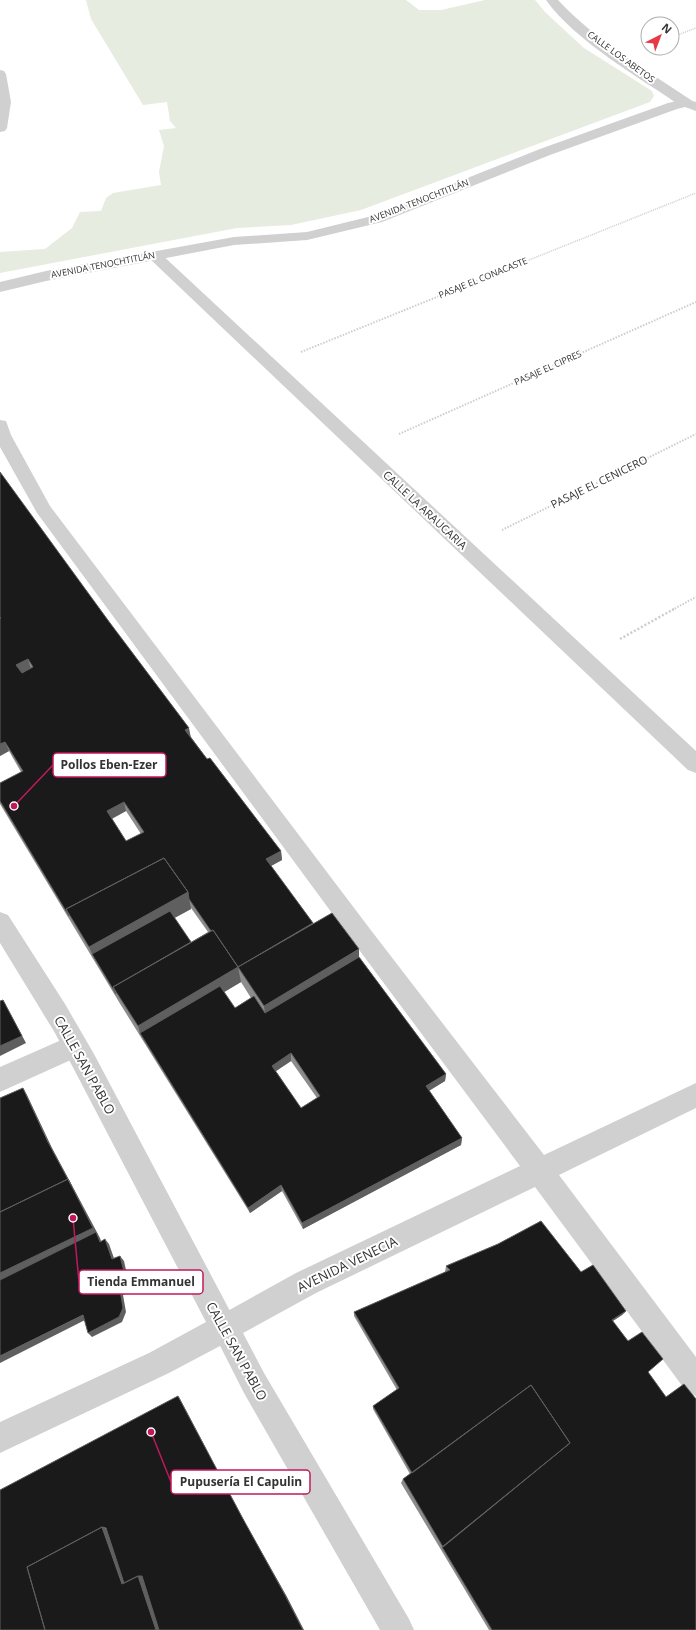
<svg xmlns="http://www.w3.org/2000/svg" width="696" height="1630" font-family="'Open Sans',sans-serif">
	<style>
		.green { fill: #e6ecdf }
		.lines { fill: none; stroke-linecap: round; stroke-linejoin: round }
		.path-far2 { stroke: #cdcdcd; stroke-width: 1.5; stroke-dasharray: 1 1; stroke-linecap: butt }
		.path-far1 { stroke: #cdcdcd; stroke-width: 2; stroke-dasharray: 1.5 1.5; stroke-linecap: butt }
		.path { stroke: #cdcdcd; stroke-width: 2.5; stroke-dasharray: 2 2; stroke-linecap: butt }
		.minor { fill: #d0d0d0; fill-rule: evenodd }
		.tertiary { fill: #d0d0d0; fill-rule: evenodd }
		.wall { fill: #8c8c8c; fill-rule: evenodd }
		.shaded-wall { fill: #5f5f5f }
		.building { fill: #1a1a1a; stroke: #5f5f5f; fill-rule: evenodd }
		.labels { text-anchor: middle; stroke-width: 4; stroke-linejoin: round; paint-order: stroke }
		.far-street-label { font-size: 9px; fill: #333; stroke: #fff }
		.street-label { font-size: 11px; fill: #333; stroke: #fff }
		.near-street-label { font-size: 13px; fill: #333; stroke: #fff }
		.leader { fill: none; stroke: #c2185b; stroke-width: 1.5 }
		.callout-dot { fill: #c2185b; stroke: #fff; stroke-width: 1.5 }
		.callout { fill: #fff; stroke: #c2185b; stroke-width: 1.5 }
		.callout-label { font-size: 12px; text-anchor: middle; font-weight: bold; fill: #333 }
	</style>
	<rect width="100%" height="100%" fill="#fff"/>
	<path class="green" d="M 86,0 L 406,0 L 419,10 L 441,10 L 485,0 L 535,0 L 546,13 L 584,48 L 652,91 L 654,96 L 650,102 L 361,210 L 291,225 L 237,228 L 0,273 L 0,252 L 45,249 L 72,228 L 80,212 L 101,211 L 106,198 L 113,193 L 161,185 L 159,172 L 164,146 L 159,130 L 176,128 L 170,121 L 167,102 L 143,105 L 91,19 Z"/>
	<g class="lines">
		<path class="path-far2" d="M 672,37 L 696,28
			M 514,266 L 696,193"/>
		<path class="path-far1" d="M 301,352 L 516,265
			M 399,434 L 696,302
			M 502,530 L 696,434
			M 672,610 L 696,597"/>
		<path class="path" d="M 620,639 L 674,609"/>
		<path class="minor" d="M 546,0 L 558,0 C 596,41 645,69 691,100 L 692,103 L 691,106 L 681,106 C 640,78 575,41 546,0 Z
			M 0,70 L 4,71 L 6,74 L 11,102 L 7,128 L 5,131 L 0,132 Z
			M 154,251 L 159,252 L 696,751 L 696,773 L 688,770 L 149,258 L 147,255 L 149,252 Z
			M 0,420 L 6,421 L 11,435 L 50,506 L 370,929 L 544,1155 L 696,1083 L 696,1108 L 559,1175 L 696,1357 L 696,1396 L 686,1391 L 535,1187 L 316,1293 L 243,1333 L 264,1373 L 409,1619 L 414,1630 L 380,1630 L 244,1393 L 211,1328 L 215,1318 L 296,1273 L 520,1166 L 354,943 L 37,513 L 0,447 Z
			M 75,1034 L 84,1038 L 87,1046 L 84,1054 L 0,1092 L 0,1067 Z"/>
		<path class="tertiary" d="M 686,99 L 696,102 L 696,111 L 685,107 L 677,109 L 550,155 L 382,222 L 307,240 L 234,245 L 46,281 L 0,292 L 0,282 L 46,271 L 234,237 L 307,232 L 372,216 L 540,149 L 668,103 Z
			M 0,912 L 8,915 L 65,1004 L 94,1054 L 239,1328 L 235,1338 L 169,1373 L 0,1453 L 0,1422 L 149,1353 L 206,1322 L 55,1033 L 0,943 Z"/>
	</g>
	<path class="wall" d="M 0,472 L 207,759 L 281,851 L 282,860 L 271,866 L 313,923 L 359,957 L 446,1074 L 445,1081 L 429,1091 L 462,1138 L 461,1145 L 303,1229 L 282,1191 L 250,1213 L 119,1002 L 0,804 L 0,783 L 21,772 L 9,751 L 0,756 ZM 126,811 L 141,834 L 126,841 L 112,819 ZM 191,908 L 208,932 L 191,942 L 174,918 L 191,909 ZM 241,982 L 251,998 L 235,1008 L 224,992 ZM 291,1061 L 317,1098 L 301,1108 L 276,1071 Z
		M 446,1266 L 581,1272 L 626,1311 L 622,1315 L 613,1321 L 648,1372 L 666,1397 L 684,1384 L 696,1630 L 489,1630 L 401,1483 L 403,1479 L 410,1474 L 373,1409 L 373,1406 L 397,1390 L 354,1316 L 354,1312 L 445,1272 Z"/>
	<path class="shaded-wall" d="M 28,659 L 31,669 L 20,675 L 16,665 Z
		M 189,728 L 191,738 L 185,730 Z
		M 5,742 L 9,751 L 0,756 L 0,744 Z
		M 124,802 L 126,811 L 109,820 L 107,811 Z
		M 281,851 L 282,860 L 267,868 L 266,859 Z
		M 188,892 L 191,909 L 96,961 L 92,954 L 89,947 Z
		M 359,949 L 359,965 L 266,1021 L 264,1006 Z
		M 238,967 L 241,982 L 144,1040 L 140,1033 L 138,1026 Z
		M 3,1000 L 26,1043 L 0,1056 L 0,1046 Z
		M 291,1053 L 291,1061 L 273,1073 L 272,1066 Z
		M 446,1074 L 445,1081 L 425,1093 L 426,1086 Z
		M 23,1088 L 27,1095 L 52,1148 L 75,1191 L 100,1238 L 103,1247 L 0,1287 L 0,1273 L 48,1142 Z
		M 462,1138 L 461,1145 L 303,1229 L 302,1223 Z
		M 281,1185 L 282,1191 L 250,1213 L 248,1208 Z
		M 105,1239 L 109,1244 L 116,1264 L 112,1259 Z
		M 120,1256 L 124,1261 L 131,1292 L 123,1295 L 126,1312 L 122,1322 L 92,1337 L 88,1333 L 120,1290 Z
		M 626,1311 L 622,1315 L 608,1324 L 612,1320 Z
		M 83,1315 L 87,1319 L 0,1363 L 0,1356 Z
		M 178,1396 L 180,1399 L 243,1519 L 286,1595 L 304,1630 L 303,1630 L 242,1517 Z
		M 102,1527 L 110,1530 L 138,1576 L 145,1576 L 163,1630 L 156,1630 L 122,1584 Z"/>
	<path class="building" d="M 0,472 L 110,623 L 189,728 L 185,730 L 207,759 L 210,758 L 281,851 L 266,859 L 313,923 L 238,967 L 213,930 L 211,931 L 189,899 L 188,892 L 164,858 L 66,909 L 69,916 L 0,801 L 0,783 L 23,771 L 5,742 L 0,744 L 0,618 L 1,618 L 0,617 ZM 28,659 L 33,667 L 22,673 L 16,665 ZM 124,802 L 144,832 L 126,841 L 107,811 Z
		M 164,858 L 188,892 L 89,947 L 66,909 Z
		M 170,911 L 191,942 L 113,987 L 116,994 L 92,954 Z
		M 332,913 L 359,949 L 264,1006 L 238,967 L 138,1026 L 113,987 L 213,930 L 238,967 Z
		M 359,957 L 446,1074 L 426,1086 L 462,1138 L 302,1223 L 281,1185 L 248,1208 L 140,1033 L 220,986 L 235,1008 L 254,996 L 265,1013 ZM 291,1053 L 320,1096 L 301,1108 L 272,1066 Z
		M 3,1000 L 22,1036 L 0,1046 L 0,1001 Z
		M 23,1088 L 48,1142 L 71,1185 L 68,1179 L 0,1212 L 0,1098 Z
		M 68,1179 L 93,1228 L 0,1273 L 0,1212 Z
		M 541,1221 L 581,1272 L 593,1265 L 626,1311 L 612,1320 L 628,1341 L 642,1332 L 663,1359 L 648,1372 L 666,1397 L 684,1384 L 696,1399 L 696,1630 L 492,1630 L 442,1547 L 570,1443 L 531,1385 L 412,1473 L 373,1406 L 399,1388 L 354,1312 L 450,1270 L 446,1266 L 498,1244 Z
		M 96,1232 L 100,1242 L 105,1239 L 112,1259 L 120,1256 L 128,1287 L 120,1290 L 123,1308 L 119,1317 L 88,1333 L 83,1315 L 0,1356 L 0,1280 Z
		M 531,1385 L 570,1443 L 443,1547 L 403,1479 Z
		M 178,1396 L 242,1517 L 285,1595 L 303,1630 L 159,1630 L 142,1576 L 138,1576 L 124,1583 L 106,1528 L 102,1527 L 27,1567 L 45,1630 L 0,1630 L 0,1490 Z
		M 102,1527 L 122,1584 L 138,1576 L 156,1630 L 45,1630 L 27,1567 Z"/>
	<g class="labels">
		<g class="far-street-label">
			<text transform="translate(621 57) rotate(36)" y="3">CALLE LOS ABETOS</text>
			<text transform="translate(419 201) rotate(-21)" y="3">AVENIDA TENOCHTITLÁN</text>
			<text transform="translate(103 265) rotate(-11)" y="3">AVENIDA TENOCHTITLÁN</text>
			<text transform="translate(483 278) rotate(-22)" y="3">PASAJE EL CONACASTE</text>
			<text transform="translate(548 368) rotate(-24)" y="3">PASAJE EL CIPRES</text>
		</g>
		<g class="street-label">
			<text transform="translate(599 482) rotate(-26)" y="4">PASAJE EL CENICERO</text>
			<text transform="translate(425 510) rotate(43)" y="4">CALLE LA ARAUCARIA</text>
		</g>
		<g class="near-street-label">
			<text transform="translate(85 1065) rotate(61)" y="5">CALLE SAN PABLO</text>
			<text transform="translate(347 1264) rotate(-26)" y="5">AVENIDA VENECIA</text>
			<text transform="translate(237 1351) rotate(61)" y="5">CALLE SAN PABLO</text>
		</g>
	</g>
	<path class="leader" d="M14 806L53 765M73 1218L79 1282M151 1432L171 1482"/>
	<g class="callout-dot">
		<circle cx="14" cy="806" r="4"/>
		<circle cx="73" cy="1218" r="4"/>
		<circle cx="151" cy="1432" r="4"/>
	</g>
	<g class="callout">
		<rect x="53" y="753" width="113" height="24" rx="4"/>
		<rect x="79" y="1270" width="124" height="24" rx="4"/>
		<rect x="171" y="1470" width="139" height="24" rx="4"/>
	</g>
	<g class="callout-label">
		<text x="109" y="769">Pollos Eben-Ezer</text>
		<text x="141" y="1286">Tienda Emmanuel</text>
		<text x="241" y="1486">Pupusería El Capulin</text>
	</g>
	<g transform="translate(660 36) rotate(42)"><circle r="19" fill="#ffffff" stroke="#adadad"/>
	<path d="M0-3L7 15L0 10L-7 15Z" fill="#e63946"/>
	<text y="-6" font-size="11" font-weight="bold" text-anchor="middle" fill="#333333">N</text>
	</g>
</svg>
